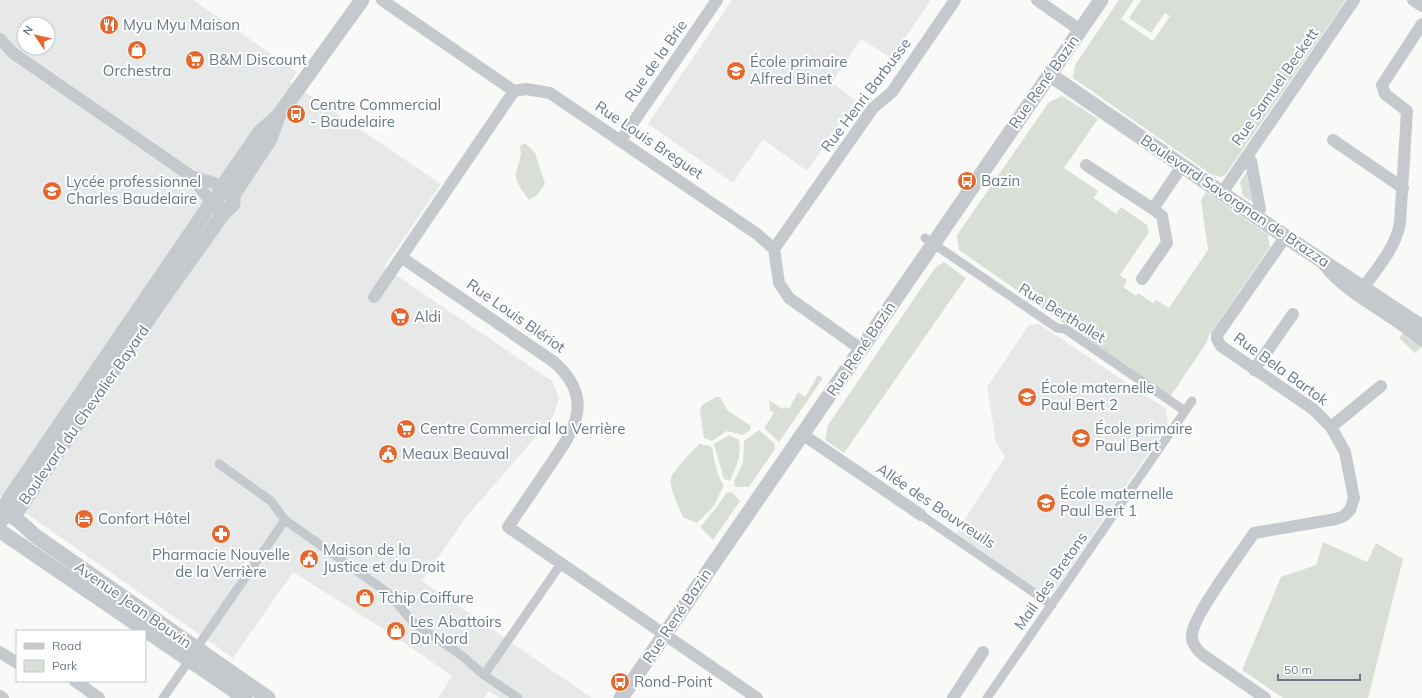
<svg xmlns="http://www.w3.org/2000/svg" width="1422" height="698" font-family="Mulish,sans-serif">
	<style>
		.built { fill: #e7e9e8; fill-rule: evenodd }
		.green { fill: #d9dfd6 }
		.lines { fill: none; stroke-linecap: round; stroke-linejoin: round }
		.pedestrian { stroke: #c5c9cd; stroke-width: 9 }
		.minor { stroke: #c5c9cd; stroke-width: 12 }
		.tertiary { stroke: #c5c9cd; stroke-width: 15 }
		.labels { text-anchor: middle; stroke-width: 4; stroke-linejoin: round; paint-order: stroke }
		.poi-label { font-size: 15px; fill: #687889; stroke: #fff; text-anchor: start }
		.street-label { font-size: 15px; fill: #687889; stroke: #fff }
	</style>
	<rect width="100%" height="100%" fill="#f9faf7"/>
	<path class="built" d="M 0,0 L 193,0 L 297,72 L 290,82 L 441,184 L 384,267 L 552,381 L 559,398 L 553,417 L 466,517 L 422,581 L 592,698 L 499,698 L 489,691 L 484,698 L 438,698 L 452,676 L 399,639 L 293,572 L 233,658 L 0,495 ZM 24,24 L 48,24 L 48,48 L 24,48 Z
		M 732,0 L 931,0 L 891,58 L 861,39 L 832,83 L 856,100 L 807,171 L 763,139 L 733,183 L 648,124 Z
		M 1039,324 L 1166,409 L 1168,425 L 1054,591 L 1042,593 L 956,533 L 1005,457 L 996,442 L 987,387 L 1029,325 Z"/>
	<path class="green" d="M 1119,0 L 1134,0 L 1121,19 L 1153,41 L 1170,16 L 1165,13 L 1151,33 L 1129,18 L 1141,0 L 1346,0 L 1226,174 L 1222,177 L 1212,175 L 1073,78 L 1075,65 Z
		M 1062,96 L 1098,119 L 1064,168 L 1098,191 L 1094,198 L 1116,214 L 1121,207 L 1147,225 L 1149,232 L 1120,275 L 1127,280 L 1123,287 L 1136,296 L 1138,293 L 1153,303 L 1156,300 L 1169,308 L 1208,250 L 1201,200 L 1206,192 L 1268,235 L 1270,247 L 1209,335 L 1207,342 L 1170,397 L 959,250 L 957,235 L 1049,102 Z
		M 525,143 L 535,153 L 545,184 L 537,195 L 529,200 C 524,193 516,184 516,175 C 517,163 523,160 520,146 Z
		M 1249,168 L 1256,204 L 1243,196 L 1240,182 Z
		M 944,262 L 966,278 L 844,453 L 825,440 L 828,425 L 935,268 Z
		M 1403,333 L 1421,348 L 1415,353 L 1399,338 Z
		M 818,375 L 823,378 L 779,442 L 764,428 L 774,413 L 770,410 L 769,400 L 783,409 L 785,407 L 789,409 L 798,392 L 805,397 Z
		M 716,397 L 720,397 L 727,410 L 751,426 L 750,430 L 743,435 L 727,431 L 712,441 L 704,438 L 700,410 L 702,405 Z
		M 759,430 L 774,443 L 775,449 L 749,487 L 735,487 L 734,481 L 743,463 L 744,441 Z
		M 729,435 L 739,440 C 742,457 736,466 730,481 L 724,479 L 714,444 Z
		M 699,444 L 710,446 L 713,449 C 712,456 719,481 724,485 L 714,506 L 697,523 L 683,517 C 680,509 668,486 671,478 C 675,468 691,453 699,444 Z
		M 727,492 L 733,493 L 740,501 L 713,540 L 700,527 L 716,508 Z
		M 1323,542 L 1367,562 L 1376,543 L 1403,559 L 1368,698 L 1283,698 L 1242,670 L 1281,577 L 1316,565 Z"/>
	<g class="lines">
		<path class="pedestrian" d="M 925,238 L 1057,328 L 1065,329 L 1185,411
			M 219,464 L 271,501 L 285,520 L 388,593 L 413,622 L 461,655 L 484,675 L 518,698
			M 921,515 L 1052,605
			M 200,643 L 285,520
			M 484,675 L 558,568
			M 163,698 L 186,665
			M 987,698 L 1192,401"/>
		<path class="minor" d="M 382,0 L 514,91 L 526,89 L 550,93 L 757,234 L 774,249 L 779,283 L 789,298 L 861,349
			M 1037,0 L 1080,30
			M 1413,0 L 1422,6
			M 0,39 L 13,53 L 191,176 L 208,198 L 215,202
			M 621,140 L 717,0
			M 1333,140 L 1403,188
			M 1246,157 L 1251,161 L 1260,209 L 1256,216
			M 1086,165 L 1153,209
			M 191,176 L 214,183 L 221,189
			M 1222,193 L 1354,0
			M 774,249 L 873,108 L 892,92 L 955,0
			M 401,257 L 554,362 C 598,401 572,433 546,471 C 534,489 521,508 508,527 L 757,698
			M 1324,265 C 1350,298 1392,313 1422,341
			M 1142,279 L 1167,243 L 1162,216 L 1153,209 L 1182,166
			M 1364,287 C 1378,267 1396,247 1400,223 L 1407,111 L 1385,94 L 1382,85 L 1422,24
			M 374,297 L 514,91
			M 1254,370 L 1293,314
			M 1331,427 L 1381,386
			M 802,434 L 921,515
			M 0,652 L 17,663
			M 75,681 L 99,698
			M 0,696 L 3,698
			M 953,698 L 983,652
			M 1265,698 L 1203,655 C 1197,650 1191,643 1192,635 C 1193,615 1241,553 1254,533 L 1336,519 L 1344,516 L 1350,510 L 1354,498 L 1345,452 L 1331,427 L 1313,409 L 1221,346 L 1217,339 L 1217,335 L 1286,236"/>
		<path class="tertiary" d="M 1049,74 L 1277,231 L 1422,327
			M 221,189 L 228,190 L 233,195 L 233,204 L 227,210 L 220,210 L 215,202 L 226,181 L 260,132 L 279,115 L 297,90 L 362,0
			M 233,195 L 270,139 L 277,119
			M 1,510 L 18,520 L 34,535 L 268,698
			M 6,513 L 18,510 L 160,302 L 225,211
			M 0,522 L 6,513 L 7,502 L 199,221 L 210,205 L 215,205
			M 0,531 L 245,698
			M 621,698 L 1101,0"/>
	</g>
	<defs>
		<symbol id="restaurant-disc" viewBox="-11 -11 22 22"><circle r="9.5" fill="#e5672c" stroke="#fff"/><path d="M-5-6h1v4h1v-4h1v4h1v-4h1v5L-1.5 .5V6h-2V.5L-5-1ZM5-6V6H3V1.5H1.5Q1.5-4 5-6Z" fill="#fff"/></symbol>
		<symbol id="shop-disc" viewBox="-11 -11 22 22"><circle r="9.5" fill="#e5672c" stroke="#fff"/><path d="M-5-2.5h2.3a2.7 3.5 0 0 1 5.4 0H5L5.5 6h-11ZM-1.5-2.5h3a1.5 2.3 0 0 0-3 0Z" fill="#fff"/></symbol>
		<symbol id="supermarket-disc" viewBox="-11 -11 22 22"><circle r="9.5" fill="#e5672c" stroke="#fff"/><path d="M-6-5.5h2.5l.6 2H6L4.5 2H-2.5L-4.4-4H-6ZM-1.5 3.2a1.3 1.3 0 1 0 .1 0ZM3 3.2a1.3 1.3 0 1 0 .1 0Z" fill="#fff"/></symbol>
		<symbol id="school-disc" viewBox="-11 -11 22 22"><circle r="9.5" fill="#e5672c" stroke="#fff"/><path d="M0-5L7-2L0 1L-7-2ZM-4 1L0 2.5L4 1V4Q0 6-4 4Z" fill="#fff"/></symbol>
		<symbol id="bus-disc" viewBox="-11 -11 22 22"><circle r="9.5" fill="#e5672c" stroke="#fff"/><path d="M-5-6H5V4H4V6H2V4H-2V6H-4V4H-5ZM-3.5-4V0h7V-4ZM-3.5 1.2v1.5H-2V1.2ZM2 1.2v1.5H3.5V1.2Z" fill="#fff"/></symbol>
		<symbol id="civic-disc" viewBox="-11 -11 22 22"><circle r="9.5" fill="#e5672c" stroke="#fff"/><path d="M-.6-6.5H3V-4.5H.6V-3L4-1V1h2V6H-6V1h2V-1L-.6-3ZM-1.2 2.5V6h2.4V2.5Z" fill="#fff"/></symbol>
		<symbol id="hotel-disc" viewBox="-11 -11 22 22"><circle r="9.5" fill="#e5672c" stroke="#fff"/><path d="M-6-4.5h1.5V1H6V5H4.5V3h-9V5H-6ZM-4 0a1.8 1.8 0 1 1 3.6 0ZM.5 0V-2.5h3Q6-2.5 6 0Z" fill="#fff"/></symbol>
		<symbol id="pharmacy-disc" viewBox="-11 -11 22 22"><circle r="9.5" fill="#e5672c" stroke="#fff"/><path d="M-2-6h4v4h4v4h-4v4h-4v-4h-4v-4h4Z" fill="#fff"/></symbol>
	</defs>
	<g fill-rule="evenodd">
		<use href="#restaurant-disc" x="98" y="14" width="22" height="22"/>
		<use href="#shop-disc" x="126" y="39" width="22" height="22"/>
		<use href="#supermarket-disc" x="184" y="49" width="22" height="22"/>
		<use href="#school-disc" x="725" y="60" width="22" height="22"/>
		<use href="#bus-disc" x="285" y="103" width="22" height="22"/>
		<use href="#bus-disc" x="956" y="170" width="22" height="22"/>
		<use href="#school-disc" x="41" y="180" width="22" height="22"/>
		<use href="#supermarket-disc" x="389" y="306" width="22" height="22"/>
		<use href="#school-disc" x="1016" y="386" width="22" height="22"/>
		<use href="#supermarket-disc" x="395" y="418" width="22" height="22"/>
		<use href="#school-disc" x="1070" y="427" width="22" height="22"/>
		<use href="#civic-disc" x="377" y="443" width="22" height="22"/>
		<use href="#school-disc" x="1035" y="492" width="22" height="22"/>
		<use href="#hotel-disc" x="73" y="508" width="22" height="22"/>
		<use href="#pharmacy-disc" x="210" y="523" width="22" height="22"/>
		<use href="#civic-disc" x="298" y="548" width="22" height="22"/>
		<use href="#shop-disc" x="354" y="587" width="22" height="22"/>
		<use href="#shop-disc" x="385" y="620" width="22" height="22"/>
		<use href="#bus-disc" x="609" y="671" width="22" height="22"/>
	</g>
	<g class="labels">
		<g class="poi-label">
			<text x="123" y="30">Myu Myu Maison</text>
			<text x="209" y="65">B&amp;M Discount</text>
			<text x="750" y="67">École primaire<tspan x="750" dy="17">Alfred Binet</tspan></text>
			<text x="137" y="76" text-anchor="middle">Orchestra</text>
			<text x="310" y="110">Centre Commercial<tspan x="310" dy="17">- Baudelaire</tspan></text>
			<text x="981" y="186">Bazin</text>
			<text x="66" y="187">Lycée professionnel<tspan x="66" dy="17">Charles Baudelaire</tspan></text>
			<text x="414" y="322">Aldi</text>
			<text x="1041" y="393">École maternelle<tspan x="1041" dy="17">Paul Bert 2</tspan></text>
			<text x="420" y="434">Centre Commercial la Verrière</text>
			<text x="1095" y="434">École primaire<tspan x="1095" dy="17">Paul Bert</tspan></text>
			<text x="402" y="459">Meaux Beauval</text>
			<text x="1060" y="499">École maternelle<tspan x="1060" dy="17">Paul Bert 1</tspan></text>
			<text x="98" y="524">Confort Hôtel</text>
			<text x="323" y="555">Maison de la<tspan x="323" dy="17">Justice et du Droit</tspan></text>
			<text x="221" y="560" text-anchor="middle">Pharmacie Nouvelle<tspan x="221" dy="17">de la Verrière</tspan></text>
			<text x="379" y="603">Tchip Coiffure</text>
			<text x="410" y="627">Les Abattoirs<tspan x="410" dy="17">Du Nord</tspan></text>
			<text x="634" y="687">Rond-Point</text>
		</g>
		<g class="street-label">
			<text transform="translate(656 61) rotate(-55)" y="5">Rue de la Brie</text>
			<text transform="translate(1044 82) rotate(-55)" y="5">Rue René Bazin</text>
			<text transform="translate(1275 87) rotate(-55)" y="5">Rue Samuel Beckett</text>
			<text transform="translate(866 95) rotate(-53)" y="5">Rue Henri Barbusse</text>
			<text transform="translate(649 140) rotate(34)" y="5">Rue Louis Breguet</text>
			<text transform="translate(1235 201) rotate(34)" y="5">Boulevard Savorgnan de Brazza</text>
			<text transform="translate(1062 313) rotate(32)" y="5">Rue Berthollet</text>
			<text transform="translate(516 316) rotate(35)" y="5">Rue Louis Blériot</text>
			<text transform="translate(861 349) rotate(-56)" y="5">Rue René Bazin</text>
			<text transform="translate(1281 369) rotate(36)" y="5">Rue Bela Bartok</text>
			<text transform="translate(84 415) rotate(-55)" y="5">Boulevard du Chevalier Bayard</text>
			<text transform="translate(936 506) rotate(34)" y="5">Allée des Bouvreuils</text>
			<text transform="translate(1051 581) rotate(-55)" y="5">Mail des Bretons</text>
			<text transform="translate(133 605) rotate(35)" y="5">Avenue Jean Bouvin</text>
			<text transform="translate(677 616) rotate(-56)" y="5">Rue René Bazin</text>
		</g>
	</g>
	<rect x="16" y="630" width="130" height="52" fill="#ffffff" stroke="#c3c9d0"/>
	<rect x="24" y="643" width="20" height="6" fill="#c5c9cd" stroke="#c3c9d0"/>
	<text x="52" y="650" font-size="12" fill="#687889">Road</text>
	<rect x="24" y="660" width="20" height="12" fill="#d9dfd6" stroke="#c3c9d0"/>
	<text x="52" y="670" font-size="12" fill="#687889">Park</text>
	<g transform="translate(36 36) rotate(304)"><circle r="19" fill="#ffffff" stroke="#c3c9d0"/>
	<path d="M0-3L7 15L0 10L-7 15Z" fill="#e5672c"/>
	<text y="-6" font-size="11" font-weight="bold" text-anchor="middle" fill="#687889">N</text>
	</g>
	<path d="M1278 674v6h82v-6" fill="none" stroke="#687889" stroke-width="2"/>
	<text x="1284" y="674" font-size="12" fill="#687889" stroke="#ffffff" stroke-width="3" paint-order="stroke">50 m</text>
</svg>
